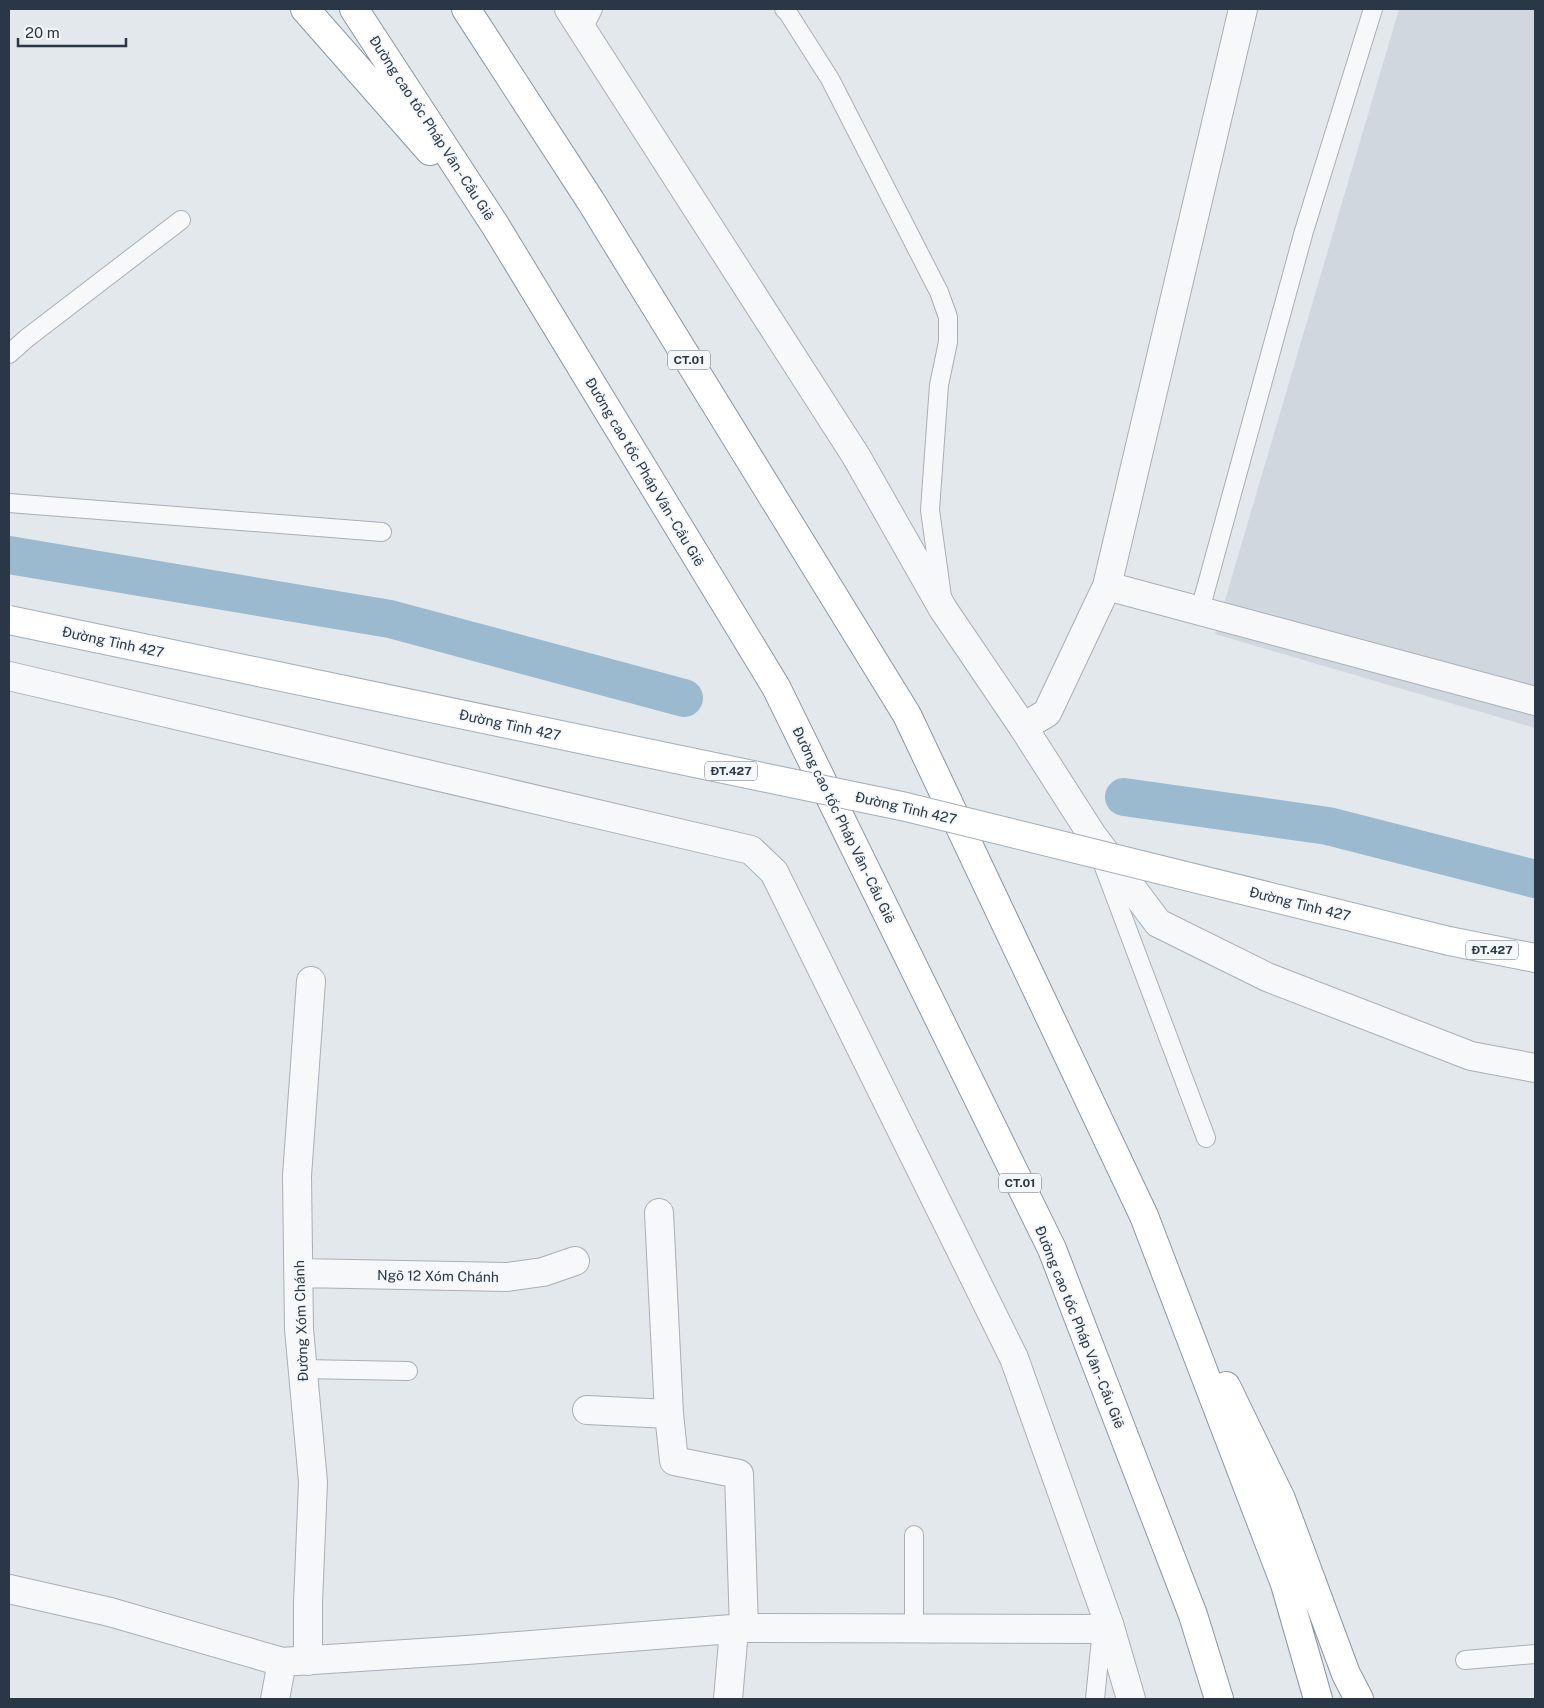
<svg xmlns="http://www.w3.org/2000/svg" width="1544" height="1708" font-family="'Public Sans',sans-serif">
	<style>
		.built { fill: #d1d7df }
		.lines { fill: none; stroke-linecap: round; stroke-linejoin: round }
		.canal { stroke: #9bbad0; stroke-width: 38 }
		.service-casing { stroke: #a7afb8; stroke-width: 20 }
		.minor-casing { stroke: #a7afb8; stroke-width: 30 }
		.tertiary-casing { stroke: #a7afb8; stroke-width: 30 }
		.primary-casing { stroke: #a1aeba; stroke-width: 30 }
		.motorway-casing { stroke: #8997a5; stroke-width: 30 }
		.service { stroke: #f7f8fa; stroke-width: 18 }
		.minor { stroke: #f7f8fa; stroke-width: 28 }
		.tertiary { stroke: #f7f8fa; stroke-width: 28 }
		.primary { stroke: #fff; stroke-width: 28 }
		.motorway { stroke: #fff; stroke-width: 28 }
		.primary-bridge-casing { stroke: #a1aeba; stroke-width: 30; stroke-linecap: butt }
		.primary-bridge { stroke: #fff; stroke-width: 28 }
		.labels { text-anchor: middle; stroke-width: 4; stroke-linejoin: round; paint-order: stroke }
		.shield { fill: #f4f7f9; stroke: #66717c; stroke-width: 1 }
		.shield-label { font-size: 12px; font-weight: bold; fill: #293747 }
		.street-label { font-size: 14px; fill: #293747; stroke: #f4f7f9 }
	</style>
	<rect width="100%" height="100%" fill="#e3e8ed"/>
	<path class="built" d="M 1399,9 L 1535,9 L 1535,728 L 1215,634 Z"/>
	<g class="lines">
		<path class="canal" d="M 9,555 L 390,619 L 684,698
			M 1124,797 L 1328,826 L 1535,879"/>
		<defs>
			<path id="service" d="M 784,9 L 788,13 L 830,79 L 939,292 L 948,317 L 948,342 L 939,385 L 930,510 L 942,597
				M 583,29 L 593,9
				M 9,354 L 27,338 L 181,220
				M 9,503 L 382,532
				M 1200,610 L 1304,231 L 1373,9
				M 1101,859 L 1206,1138
				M 302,1369 L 408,1371
				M 914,1628 L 914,1535
				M 1465,1660 L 1535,1654
				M 1095,1699 L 1102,1629"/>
			<path id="minor" d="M 1107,586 L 1535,701
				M 1023,727 L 1047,713 L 1107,586 L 1243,9
				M 659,1213 L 669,1414 L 674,1461 L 739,1474 L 744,1628
				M 299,1273 L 507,1277 L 543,1272 L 575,1261
				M 587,1410 L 669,1414
				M 9,1589 L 110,1612 L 282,1662 L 467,1650 L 744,1628 L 1102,1629 L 1109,1624
				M 308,1661 L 308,1603 L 313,1482 L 299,1329 L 297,1176 L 311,981
				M 275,1699 L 282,1662
				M 728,1699 L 734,1630"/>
			<path id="tertiary" d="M 569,9 L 856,456 L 943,609 L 1023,727 L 1092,835 L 1158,923 L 1267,977 L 1471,1056 L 1535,1068
				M 9,676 L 751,850 L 774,872 L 1014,1358 L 1109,1624 L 1131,1699"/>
			<path id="primary" d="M 1449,941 L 1535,958"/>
			<path id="motorway" d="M 305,9 L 430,151
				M 354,9 L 495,225 L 776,687 L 1052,1249 L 1193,1615 L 1219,1699
				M 466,9 L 590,200 L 907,715 L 1144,1216 L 1285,1584 L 1318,1699
				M 1226,1386 L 1281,1499 L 1346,1674 L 1359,1699"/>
		</defs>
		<use href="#service" class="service-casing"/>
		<use href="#minor" class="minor-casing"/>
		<use href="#tertiary" class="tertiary-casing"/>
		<use href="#primary" class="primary-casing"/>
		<use href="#motorway" class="motorway-casing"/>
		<use href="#service" class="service"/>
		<use href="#minor" class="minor"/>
		<use href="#tertiary" class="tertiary"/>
		<use href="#primary" class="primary"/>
		<use href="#motorway" class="motorway"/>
		<defs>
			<path id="primary-bridge" d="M 9,620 L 906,807 L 1449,941"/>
		</defs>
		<use href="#primary-bridge" class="primary-bridge-casing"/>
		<use href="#primary-bridge" class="primary-bridge"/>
	</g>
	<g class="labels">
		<g class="shield">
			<rect x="668" y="350.5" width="42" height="19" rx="4"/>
			<rect x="705" y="761.5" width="52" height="19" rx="4"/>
			<rect x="1466" y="940.5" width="52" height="19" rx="4"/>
			<rect x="999" y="1173.5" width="42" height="19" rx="4"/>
		</g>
		<g class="shield-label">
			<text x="689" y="364">CT.01</text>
			<text x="731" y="775">ĐT.427</text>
			<text x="1492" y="954">ĐT.427</text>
			<text x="1020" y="1187">CT.01</text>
		</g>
		<g class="street-label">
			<text transform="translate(432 128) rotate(57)" y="5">Đường cao tốc Pháp Vân - Cầu Giẽ</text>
			<text transform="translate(645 472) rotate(59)" y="5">Đường cao tốc Pháp Vân - Cầu Giẽ</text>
			<text transform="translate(113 642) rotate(12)" y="5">Đường Tỉnh 427</text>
			<text transform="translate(510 725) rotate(12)" y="5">Đường Tỉnh 427</text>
			<text transform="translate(906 808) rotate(13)" y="5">Đường Tỉnh 427</text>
			<text transform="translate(844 825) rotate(64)" y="5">Đường cao tốc Pháp Vân - Cầu Giẽ</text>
			<text transform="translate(1300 904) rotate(14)" y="5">Đường Tỉnh 427</text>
			<text transform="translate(438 1276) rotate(1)" y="5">Ngõ 12 Xóm Chánh</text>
			<text transform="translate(301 1321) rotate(-92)" y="5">Đường Xóm Chánh</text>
			<text transform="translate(1080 1327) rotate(68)" y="5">Đường cao tốc Pháp Vân - Cầu Giẽ</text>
		</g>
	</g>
	<rect width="1544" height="1708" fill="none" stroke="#293747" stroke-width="20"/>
	<path d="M18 38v8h108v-8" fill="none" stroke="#293747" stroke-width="2.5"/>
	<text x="25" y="38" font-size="15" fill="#293747" stroke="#f4f7f9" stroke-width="4" paint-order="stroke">20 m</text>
</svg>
